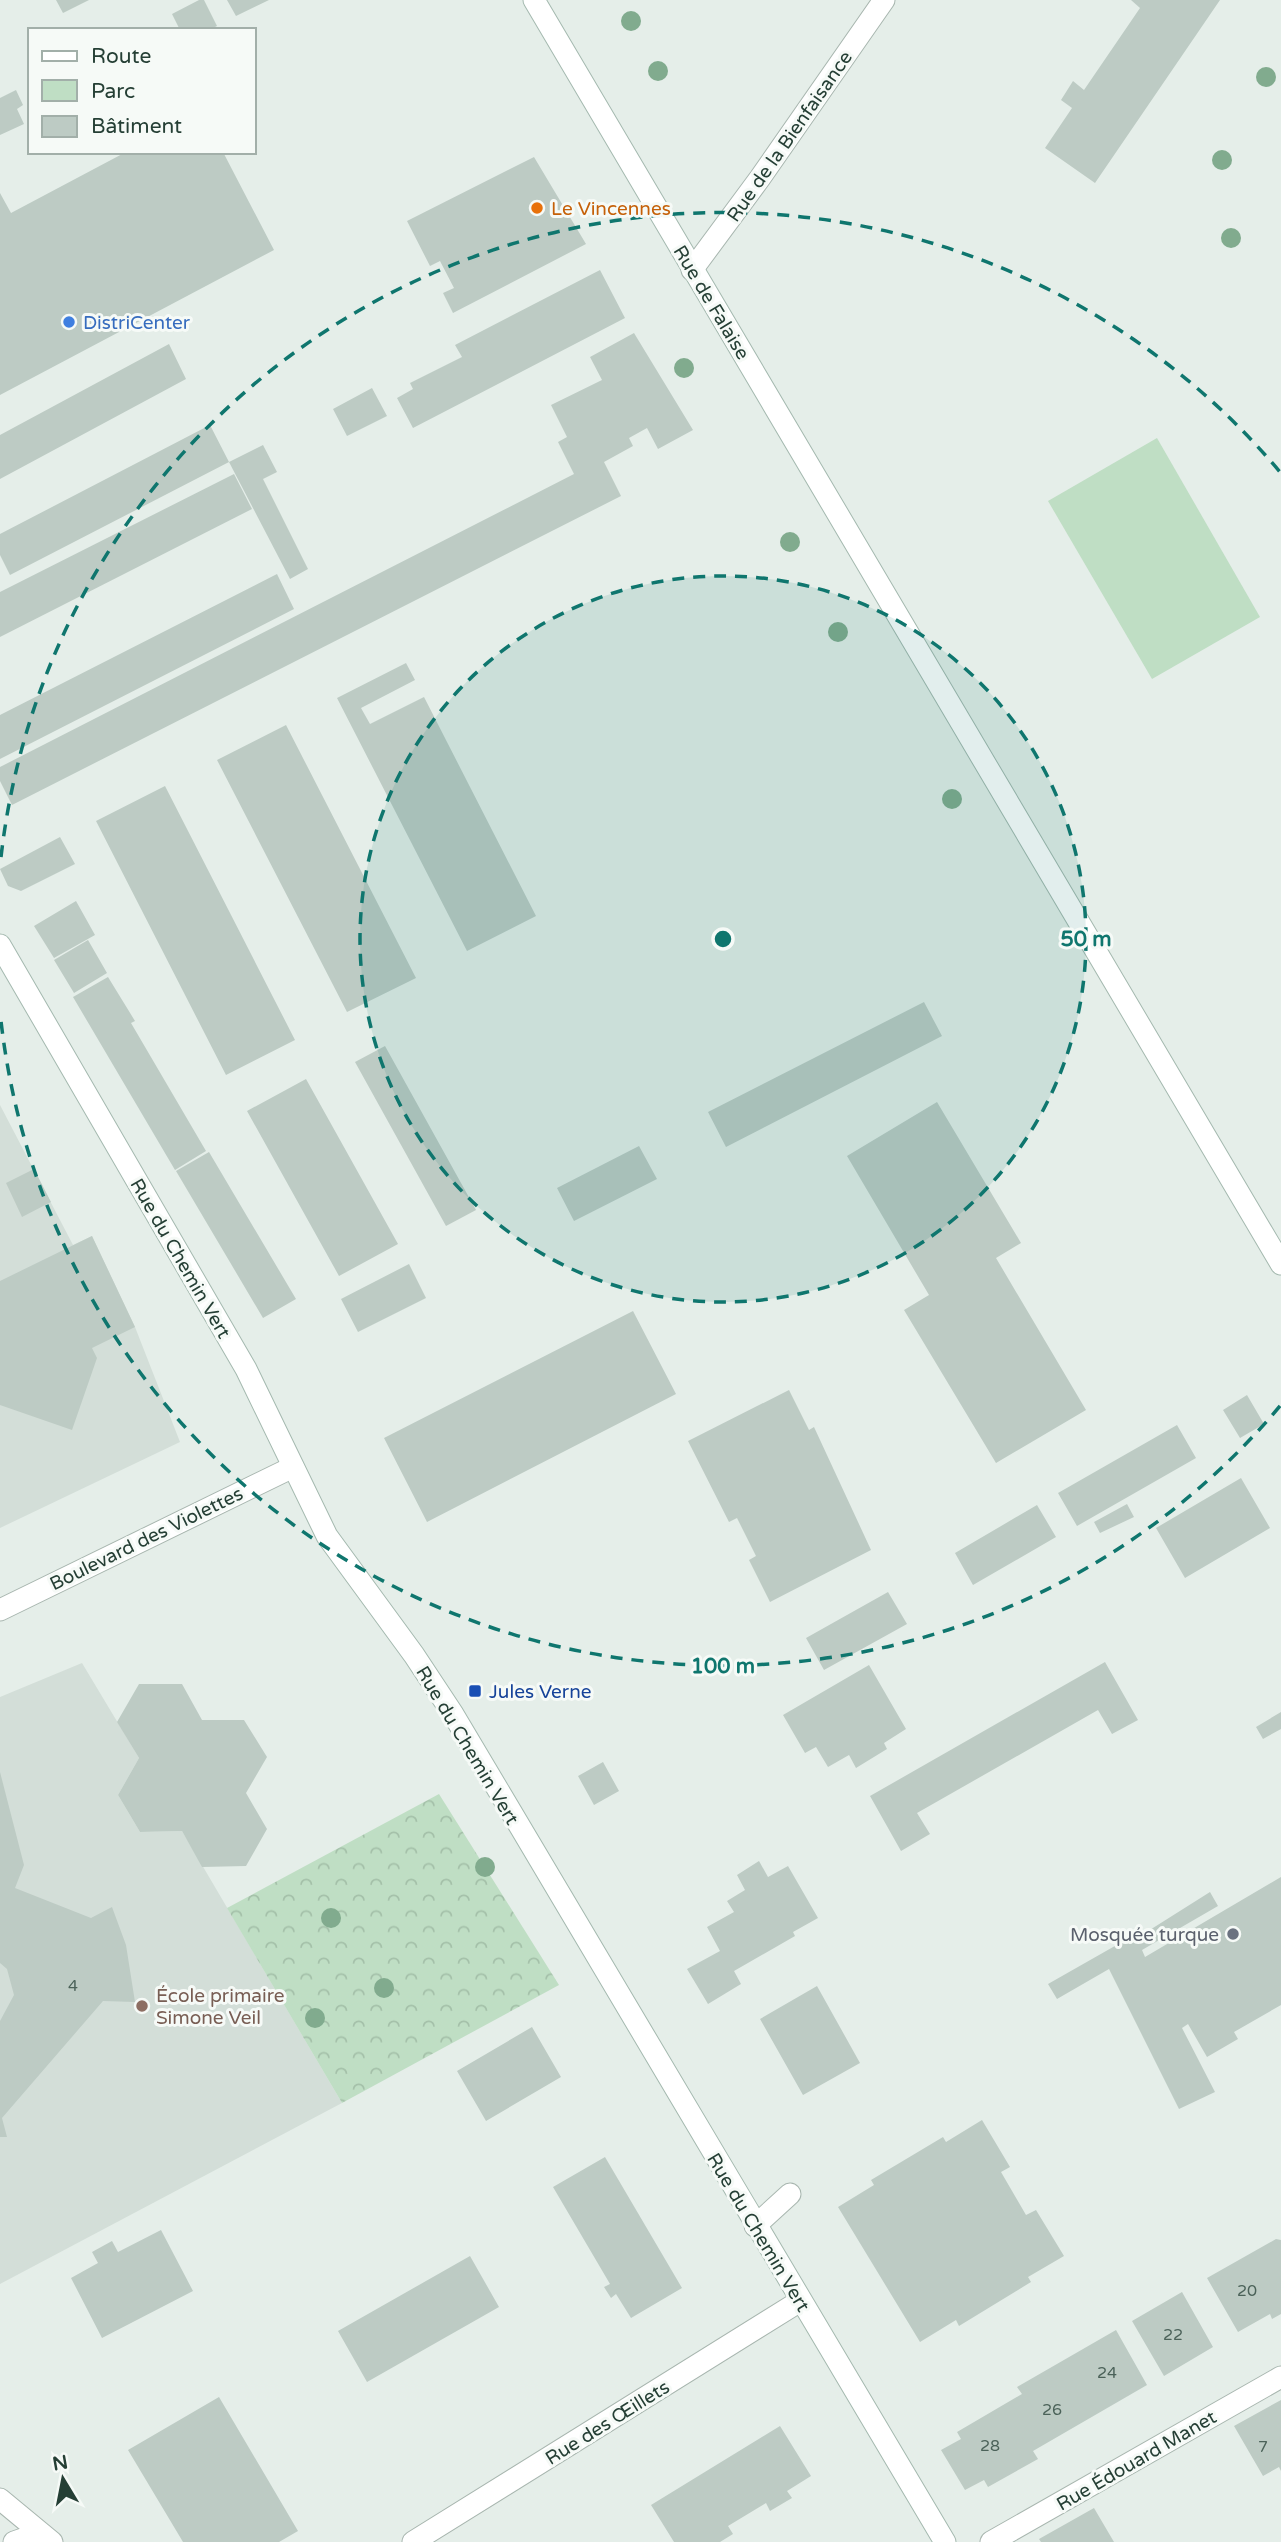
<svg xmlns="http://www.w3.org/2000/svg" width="1281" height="2542" font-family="'Varela Round',sans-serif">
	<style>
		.built { fill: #d3ded8 }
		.green { fill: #bfdec4 }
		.forest { fill: url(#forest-crowns) }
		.building { fill: #bdcbc4 }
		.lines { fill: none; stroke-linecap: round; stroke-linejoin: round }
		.lane-casing { stroke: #a8b6af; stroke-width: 23 }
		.street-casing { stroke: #a8b6af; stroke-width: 23 }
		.secondary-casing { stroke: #a4b9af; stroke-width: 23 }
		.lane { stroke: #fff; stroke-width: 21 }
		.street { stroke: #fff; stroke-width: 21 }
		.secondary { stroke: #fff; stroke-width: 21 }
		.tree { fill: #81ab8e }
		.ring { fill: none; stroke: #0f766e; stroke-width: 3.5; stroke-dasharray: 12 9 }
		.food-dot { fill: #e8710a; stroke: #f6faf7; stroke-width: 2.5 }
		.shop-dot { fill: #3f7fe0; stroke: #f6faf7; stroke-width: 2.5 }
		.transit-dot { fill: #1a4fb4; stroke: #f6faf7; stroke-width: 2.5 }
		.worship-dot { fill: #6b7280; stroke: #f6faf7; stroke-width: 2.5 }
		.education-dot { fill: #8d6e63; stroke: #f6faf7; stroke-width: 2.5 }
		.labels { text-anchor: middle; stroke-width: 6; stroke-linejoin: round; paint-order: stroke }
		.number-label { font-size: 16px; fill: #4b6259 }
		.street-label { font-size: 19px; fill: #253f35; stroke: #f6faf7 }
		.food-label { font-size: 19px; fill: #c56008; stroke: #f6faf7; text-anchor: start }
		.shop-label { font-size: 19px; fill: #366cbe; stroke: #f6faf7; text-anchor: start }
		.transit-label { font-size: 19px; fill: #164399; stroke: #f6faf7; text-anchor: start }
		.worship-label { font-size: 19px; fill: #5b616d; stroke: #f6faf7; text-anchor: end }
		.education-label { font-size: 19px; fill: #785e54; stroke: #f6faf7; text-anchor: start }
		.centre { fill: #0f766e; stroke: #f6faf7; stroke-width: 3.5 }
		.ring-label { font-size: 21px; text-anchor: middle; font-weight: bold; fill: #0f766e; stroke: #f6faf7; stroke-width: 6; stroke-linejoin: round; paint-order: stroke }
	</style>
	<defs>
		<pattern id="forest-crowns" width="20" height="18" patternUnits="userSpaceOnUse" patternTransform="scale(1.75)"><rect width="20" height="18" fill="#bfdec4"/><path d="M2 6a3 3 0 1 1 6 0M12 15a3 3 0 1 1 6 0" fill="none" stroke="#a4c0a9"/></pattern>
	</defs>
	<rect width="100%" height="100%" fill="#e5eee9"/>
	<path class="built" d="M 0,1105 L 73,1245 L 92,1236 L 135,1327 L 180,1442 L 0,1528 Z
		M 82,1663 L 139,1758 L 118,1795 L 140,1832 L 182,1831 L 342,2103 L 0,2284 L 0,1697 Z"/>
	<path class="green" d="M 1157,438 L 1260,617 L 1152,679 L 1048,501 Z"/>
	<path class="forest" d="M 439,1794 L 559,1985 L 342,2103 L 227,1908 Z"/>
	<path class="building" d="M 56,0 L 89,0 L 63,13 Z
		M 199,0 L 204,0 L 217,26 L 209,30 L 180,30 L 172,14 Z
		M 227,0 L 269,0 L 236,16 Z
		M 1131,0 L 1220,0 L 1095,183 L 1045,148 L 1072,108 L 1061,100 L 1073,81 L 1084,90 L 1140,8 Z
		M 16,90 L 23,105 L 17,109 L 24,124 L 0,135 L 0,98 Z
		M 126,152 L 223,152 L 274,250 L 0,395 L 0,193 L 11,213 Z
		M 534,157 L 586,244 L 453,313 L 443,293 L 454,288 L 440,261 L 430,266 L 407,221 Z
		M 600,270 L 625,318 L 413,428 L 397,398 L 413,389 L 410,383 L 462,357 L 455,345 Z
		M 634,333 L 693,430 L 658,449 L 647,428 L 629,438 L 633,446 L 604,462 L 621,496 L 12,805 L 0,781 L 0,767 L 574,474 L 558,442 L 567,437 L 551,405 L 602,380 L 590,357 Z
		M 169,344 L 186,379 L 0,479 L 0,435 Z
		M 372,388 L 387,416 L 347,436 L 333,409 Z
		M 210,425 L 229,462 L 10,575 L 0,555 L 0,534 Z
		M 263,445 L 277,472 L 263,479 L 308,569 L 290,579 L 229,462 Z
		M 234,474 L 252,509 L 0,637 L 0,592 Z
		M 277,574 L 294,609 L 0,759 L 0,715 Z
		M 406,663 L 415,680 L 361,708 L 370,724 L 424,697 L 536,916 L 467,951 L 337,698 Z
		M 286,725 L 416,978 L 347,1012 L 217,760 Z
		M 165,786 L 295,1040 L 226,1075 L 96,821 Z
		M 60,837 L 75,864 L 21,891 L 8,886 L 0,869 Z
		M 76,901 L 95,935 L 54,958 L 34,926 Z
		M 88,940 L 107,973 L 74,993 L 54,960 Z
		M 108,977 L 135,1021 L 131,1023 L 206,1151 L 175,1170 L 73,997 Z
		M 924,1002 L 942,1036 L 726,1147 L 708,1112 Z
		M 385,1046 L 476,1210 L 446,1226 L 355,1062 Z
		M 306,1079 L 398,1244 L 339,1276 L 247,1111 Z
		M 937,1102 L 1021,1243 L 996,1258 L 1086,1410 L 996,1463 L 904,1310 L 929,1295 L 847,1156 Z
		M 639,1146 L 657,1179 L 574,1221 L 557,1188 Z
		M 209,1152 L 296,1299 L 263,1318 L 176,1171 Z
		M 34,1169 L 51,1202 L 22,1217 L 6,1183 Z
		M 92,1236 L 135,1327 L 92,1348 L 97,1358 L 72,1430 L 0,1405 L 0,1281 Z
		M 409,1264 L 426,1298 L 358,1332 L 341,1299 Z
		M 633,1311 L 676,1394 L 427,1522 L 384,1438 Z
		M 789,1390 L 809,1430 L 814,1427 L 871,1550 L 770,1602 L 749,1560 L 756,1556 L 737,1518 L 729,1522 L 688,1441 Z
		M 1247,1395 L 1264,1424 L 1240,1438 L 1223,1410 Z
		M 1177,1425 L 1196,1458 L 1077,1526 L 1058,1493 Z
		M 1241,1478 L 1270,1528 L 1185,1578 L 1156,1528 Z
		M 1127,1504 L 1134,1517 L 1100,1533 L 1094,1522 Z
		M 1037,1505 L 1056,1537 L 973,1585 L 955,1553 Z
		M 888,1592 L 907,1624 L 824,1670 L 806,1638 Z
		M 1105,1662 L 1138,1720 L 1112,1734 L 1098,1710 L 917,1813 L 930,1834 L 901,1851 L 870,1796 Z
		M 869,1665 L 906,1729 L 884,1743 L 887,1749 L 856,1768 L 849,1755 L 828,1767 L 816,1747 L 805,1753 L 783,1715 Z
		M 139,1684 L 182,1684 L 202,1720 L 244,1720 L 267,1757 L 246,1793 L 267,1829 L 246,1866 L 202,1867 L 182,1831 L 140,1832 L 118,1795 L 139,1758 L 117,1722 Z
		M 1281,1712 L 1281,1729 L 1263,1739 L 1256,1727 Z
		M 603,1762 L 619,1791 L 594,1805 L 578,1776 Z
		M 0,1772 L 24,1865 L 15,1888 L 91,1918 L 112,1907 L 126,1945 L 135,2002 L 103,2001 L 2,2118 L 7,2137 L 0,2137 L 0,2021 L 14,1995 L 7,1969 L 0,1963 Z
		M 759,1861 L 768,1877 L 788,1866 L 818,1918 L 793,1932 L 795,1936 L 734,1971 L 741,1984 L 708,2004 L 687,1969 L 720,1951 L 707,1927 L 734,1912 L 727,1901 L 745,1890 L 737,1875 Z
		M 1281,1877 L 1281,2005 L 1234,2032 L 1238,2039 L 1207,2057 L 1188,2024 L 1182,2028 L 1215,2092 L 1179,2109 L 1109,1969 L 1057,1999 L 1048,1984 L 1143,1930 L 1145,1933 L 1210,1892 L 1218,1906 L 1142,1950 L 1145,1957 Z
		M 817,1986 L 860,2063 L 803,2095 L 760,2019 Z
		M 532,2027 L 561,2077 L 486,2121 L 457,2071 Z
		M 982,2120 L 1010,2167 L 1001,2172 L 1026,2215 L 1036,2210 L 1064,2256 L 1028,2277 L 1031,2282 L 959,2326 L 956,2320 L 920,2342 L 838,2207 L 874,2185 L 871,2180 L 943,2137 L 946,2142 Z
		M 605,2157 L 682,2288 L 631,2318 L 616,2294 L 611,2298 L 604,2287 L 610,2284 L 553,2187 Z
		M 161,2230 L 193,2291 L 102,2338 L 71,2278 L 98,2263 L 92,2252 L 112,2241 L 118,2252 Z
		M 1276,2239 L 1281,2240 L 1281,2314 L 1272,2319 L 1270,2314 L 1238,2332 L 1207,2278 Z
		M 470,2256 L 499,2307 L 367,2382 L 338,2331 Z
		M 1182,2292 L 1213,2347 L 1164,2376 L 1132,2321 Z
		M 1116,2330 L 1147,2385 L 1033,2451 L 1038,2459 L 988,2487 L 984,2480 L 965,2490 L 941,2450 L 961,2439 L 957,2432 L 1022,2394 L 1017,2387 Z
		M 219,2397 L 298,2531 L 279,2542 L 183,2542 L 128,2450 Z
		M 1281,2400 L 1281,2471 L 1279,2467 L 1263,2476 L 1234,2426 Z
		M 780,2426 L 811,2476 L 787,2491 L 792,2498 L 770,2511 L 766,2503 L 728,2526 L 733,2534 L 720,2542 L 674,2542 L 651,2505 Z
		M 1094,2508 L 1114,2542 L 1041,2542 L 1039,2539 Z"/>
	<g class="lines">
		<defs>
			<path id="lane" d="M 755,2226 L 790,2194"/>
			<path id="street" d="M 692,270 L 760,178 L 884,0
				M 0,1610 L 293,1467
				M 0,2499 L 52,2542
				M 14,2542 L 40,2533
				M 413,2542 L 800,2301
				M 991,2542 L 1281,2377"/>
			<path id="secondary" d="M 534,0 L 1281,1264
				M 0,945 L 246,1369 L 327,1536 L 414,1655 L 453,1714 L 945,2542"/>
		</defs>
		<use href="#lane" class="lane-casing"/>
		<use href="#street" class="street-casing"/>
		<use href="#secondary" class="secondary-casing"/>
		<use href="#lane" class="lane"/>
		<use href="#street" class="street"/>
		<use href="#secondary" class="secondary"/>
	</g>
	<g class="tree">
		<circle cx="631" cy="21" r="10"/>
		<circle cx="658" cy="71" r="10"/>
		<circle cx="1266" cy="77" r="10"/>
		<circle cx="1222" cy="160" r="10"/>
		<circle cx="1231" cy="238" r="10"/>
		<circle cx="684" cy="368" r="10"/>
		<circle cx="790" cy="542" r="10"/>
		<circle cx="838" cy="632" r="10"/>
		<circle cx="952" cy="799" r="10"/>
		<circle cx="485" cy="1867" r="10"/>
		<circle cx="331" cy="1918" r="10"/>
		<circle cx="384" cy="1988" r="10"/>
		<circle cx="315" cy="2018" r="10"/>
	</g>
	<circle cx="723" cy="939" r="363" fill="#0f766e" fill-opacity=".12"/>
	<g class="ring">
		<circle cx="723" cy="939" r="363"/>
		<path d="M1280 1406A727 727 0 0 1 1 1021M1 857A727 727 0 0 1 1280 472"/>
	</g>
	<circle class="food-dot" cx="537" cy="208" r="7"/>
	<circle class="shop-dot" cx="69" cy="322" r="7"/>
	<rect class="transit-dot" x="468" y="1684" width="14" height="14" rx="3.5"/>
	<circle class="worship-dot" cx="1233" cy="1934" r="7"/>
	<circle class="education-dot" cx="142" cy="2006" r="7"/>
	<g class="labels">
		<g class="number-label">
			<text x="73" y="1991">4</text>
			<text x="1247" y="2296">20</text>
			<text x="1173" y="2340">22</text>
			<text x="1107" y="2378">24</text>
			<text x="1052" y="2415">26</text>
			<text x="990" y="2451">28</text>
			<text x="1263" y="2452">7</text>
		</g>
		<g class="street-label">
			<text transform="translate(789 136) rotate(-55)" y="7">Rue de la Bienfaisance</text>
			<text transform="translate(712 302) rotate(59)" y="7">Rue de Falaise</text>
			<text transform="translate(181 1258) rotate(60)" y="7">Rue du Chemin Vert</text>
			<text transform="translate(146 1538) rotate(-26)" y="7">Boulevard des Violettes</text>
			<text transform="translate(468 1745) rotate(59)" y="7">Rue du Chemin Vert</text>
			<text transform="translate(759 2232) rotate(59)" y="7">Rue du Chemin Vert</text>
			<text transform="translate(607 2422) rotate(-32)" y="7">Rue des Œillets</text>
			<text transform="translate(1136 2460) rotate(-30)" y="7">Rue Édouard Manet</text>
		</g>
		<g class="food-label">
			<text x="551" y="215">Le Vincennes</text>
		</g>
		<g class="shop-label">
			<text x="83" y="329">DistriCenter</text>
		</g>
		<g class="transit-label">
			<text x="489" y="1698">Jules Verne</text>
		</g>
		<g class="worship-label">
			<text x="1219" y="1941">Mosquée turque</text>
		</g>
		<g class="education-label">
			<text x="156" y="2002">École primaire<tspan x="156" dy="22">Simone Veil</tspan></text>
		</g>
	</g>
	<circle cx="723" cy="939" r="10" class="centre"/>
	<g class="ring-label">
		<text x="1086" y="946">50 m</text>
		<text x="723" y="1673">100 m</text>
	</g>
	<rect x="28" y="28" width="228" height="126" fill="#f6faf7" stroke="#a2afa9" stroke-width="2"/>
	<rect x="42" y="51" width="35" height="10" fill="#ffffff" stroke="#a2afa9" stroke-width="2"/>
	<text x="91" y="63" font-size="21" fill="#253f35">Route</text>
	<rect x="42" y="80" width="35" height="21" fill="#bfdec4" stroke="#a2afa9" stroke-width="2"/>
	<text x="91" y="98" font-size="21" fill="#253f35">Parc</text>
	<rect x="42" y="116" width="35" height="21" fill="#bdcbc4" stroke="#a2afa9" stroke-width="2"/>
	<text x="91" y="133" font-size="21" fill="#253f35">Bâtiment</text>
	<g transform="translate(63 2479) rotate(350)" stroke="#f6faf7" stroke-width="5" paint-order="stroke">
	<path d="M0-5L12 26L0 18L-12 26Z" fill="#253f35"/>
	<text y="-10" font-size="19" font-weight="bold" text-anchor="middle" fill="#253f35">N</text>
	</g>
</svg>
